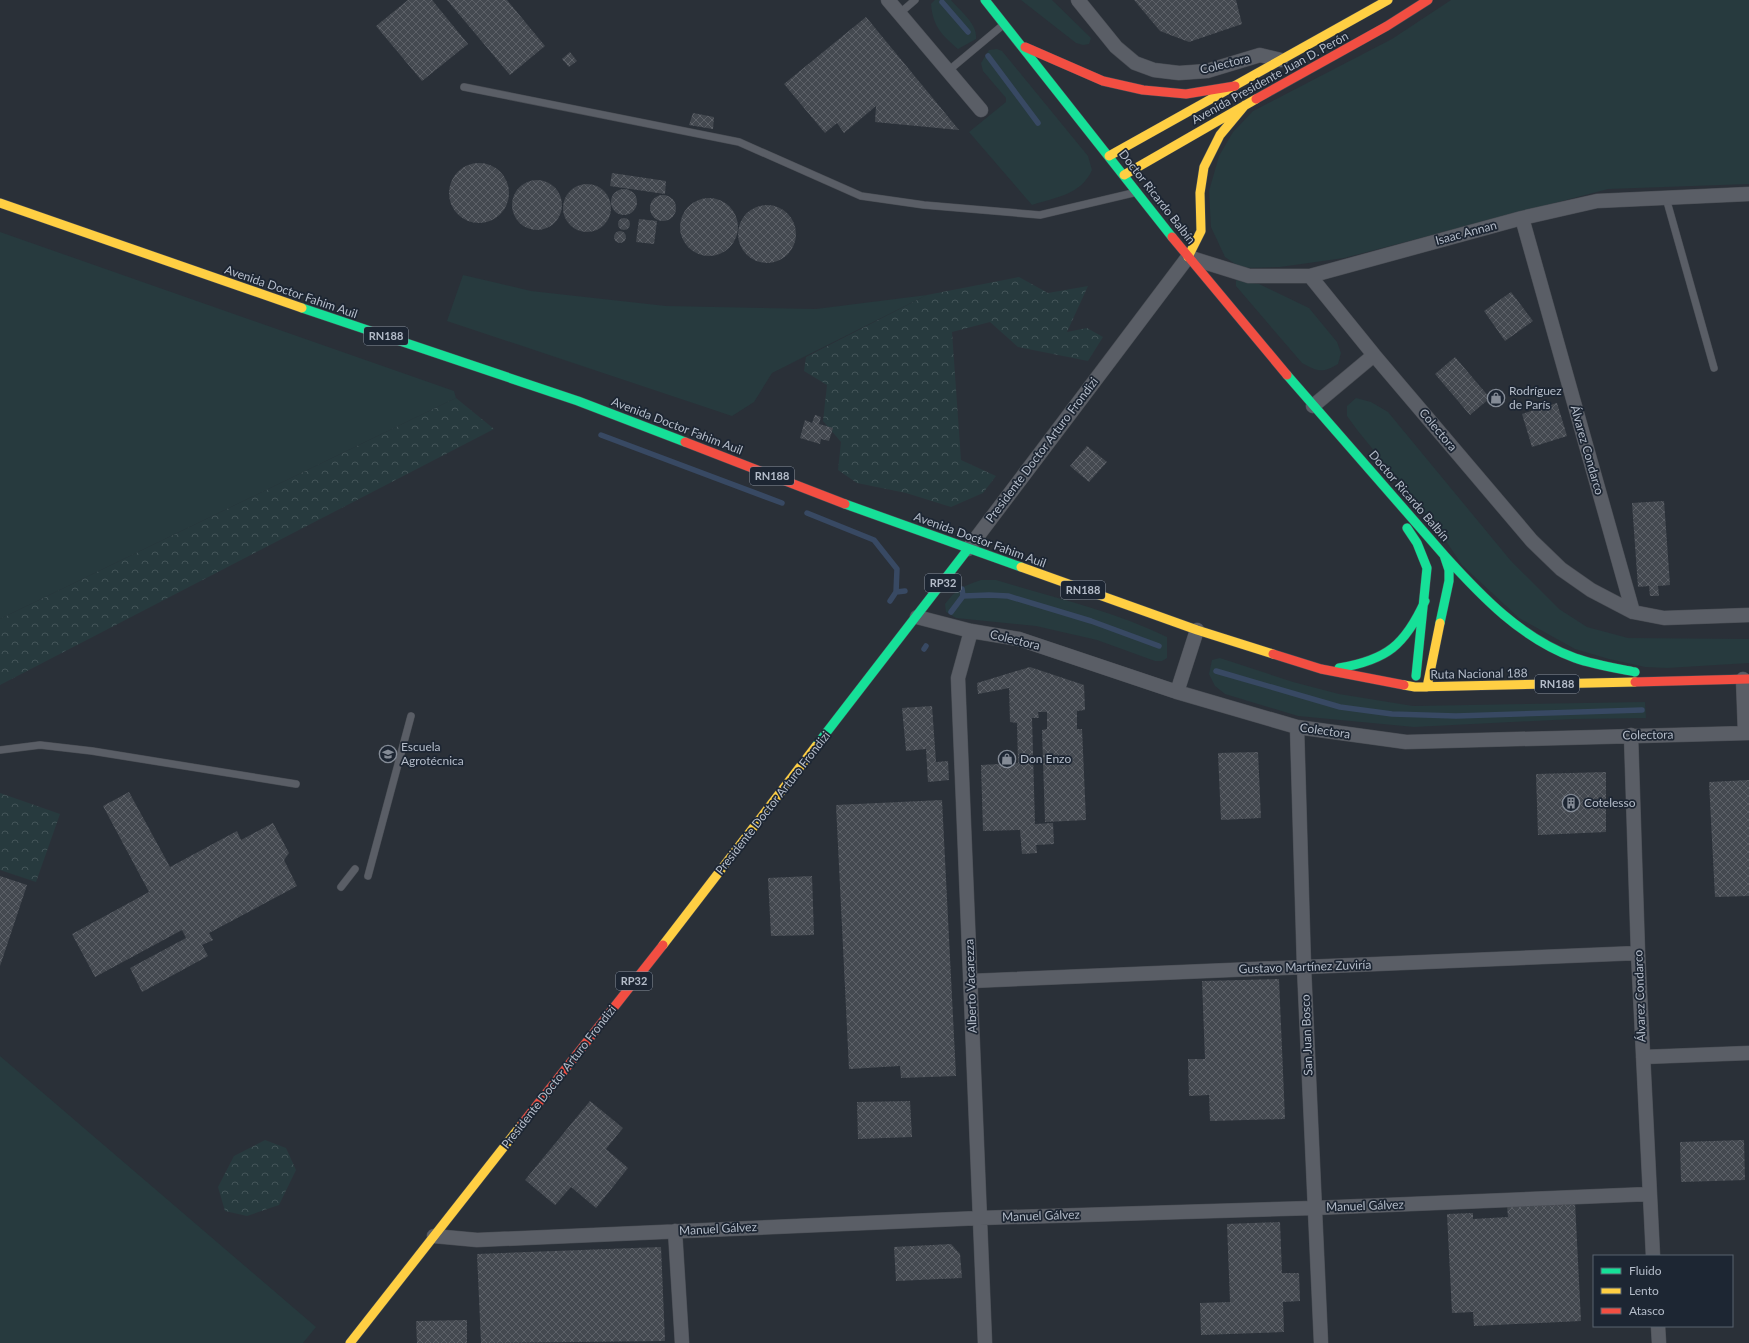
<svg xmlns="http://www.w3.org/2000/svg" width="1749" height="1343" font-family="Lato,sans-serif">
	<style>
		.green { fill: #273a3e }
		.forest { fill: url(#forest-crowns) }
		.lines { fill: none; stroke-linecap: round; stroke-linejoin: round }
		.stream { stroke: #384963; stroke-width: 5.5 }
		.building { fill: url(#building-cross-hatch) }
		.lane-casing { stroke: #484c53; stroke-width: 8 }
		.street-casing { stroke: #484c53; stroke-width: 15 }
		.fast-casing { stroke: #484c53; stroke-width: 10 }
		.slow-casing { stroke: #484c53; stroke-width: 10 }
		.jam-casing { stroke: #484c53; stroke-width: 10 }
		.lane { stroke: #5a5e66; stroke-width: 7 }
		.street { stroke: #5a5e66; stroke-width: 14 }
		.fast { stroke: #16e098; stroke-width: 9 }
		.slow { stroke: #ffcf43; stroke-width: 9 }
		.jam { stroke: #f24e42; stroke-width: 9 }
		.labels { text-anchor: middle; stroke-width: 3.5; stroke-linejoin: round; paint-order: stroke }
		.shield { fill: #1d2633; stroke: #878f9c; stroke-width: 1 }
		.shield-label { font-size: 11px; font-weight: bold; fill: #b4bcc9 }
		.street-label { font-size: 12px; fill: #b4bcc9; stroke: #1d2633 }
		.poi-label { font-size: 12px; fill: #b4bcc9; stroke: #1d2633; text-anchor: start }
	</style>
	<defs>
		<pattern id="forest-crowns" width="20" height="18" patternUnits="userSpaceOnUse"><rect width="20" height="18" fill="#273a3e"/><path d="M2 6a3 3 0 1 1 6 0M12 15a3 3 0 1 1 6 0" fill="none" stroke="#445559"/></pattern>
		<pattern id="building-cross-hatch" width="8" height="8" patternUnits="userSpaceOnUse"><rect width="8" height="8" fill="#444950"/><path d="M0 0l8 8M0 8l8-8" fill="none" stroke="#5d6168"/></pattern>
	</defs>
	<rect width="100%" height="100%" fill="#2a3038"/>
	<path class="green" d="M 935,0 L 951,0 C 960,11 978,24 976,39 L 958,49 C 942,35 933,27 931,4 Z
		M 1021,0 L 1052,0 L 1091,38 L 1089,44 L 1083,45 L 1076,43 Z
		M 1451,0 L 1749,0 L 1749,184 L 1608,189 L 1344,258 L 1280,267 L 1241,268 L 1225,257 L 1211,227 L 1209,191 L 1219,156 L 1233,132 L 1253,111 L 1392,39 Z
		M 997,49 L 1002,51 L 1088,156 L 1092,170 C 1081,195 1056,197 1032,205 L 969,132 L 1006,102 L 1006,98 L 983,71 L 981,63 L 989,50 Z
		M 0,232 L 454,391 L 456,398 L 0,619 Z
		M 463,275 L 531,291 L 666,306 L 816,309 L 927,295 L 772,373 L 754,402 L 732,416 L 447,321 Z
		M 1236,280 L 1259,284 L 1309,308 L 1337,342 L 1341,353 L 1338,364 C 1322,374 1317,371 1302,363 L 1236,286 Z
		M 1356,398 L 1371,402 L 1388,412 L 1511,561 L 1559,609 L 1587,627 L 1628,638 L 1749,639 L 1749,663 L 1667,668 L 1645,667 L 1609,659 L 1575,649 L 1519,618 L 1462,565 L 1440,532 L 1358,431 L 1347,416 L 1347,406 Z
		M 981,580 L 996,580 C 1052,597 1115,611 1167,637 L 1167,658 L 1162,661 L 1155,661 L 1097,640 L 1036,626 L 956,618 L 946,612 L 945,604 C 955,590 965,585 981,580 Z
		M 1220,658 L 1293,682 L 1339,694 L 1413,706 L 1645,702 L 1646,718 L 1573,719 L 1414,727 L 1298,716 L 1225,694 L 1215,686 L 1209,674 L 1212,660 Z
		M 0,1056 L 316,1327 L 303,1343 L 0,1343 Z"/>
	<path class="forest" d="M 1019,277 L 1048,293 L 1088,286 L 1067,332 L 1087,328 L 1103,337 L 1088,361 L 1018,347 L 990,322 L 952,332 L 961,460 L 996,476 L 983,493 L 951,507 L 906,493 L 857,483 L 838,470 L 841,442 L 823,421 L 827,385 L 804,371 L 806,357 L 927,295 Z
		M 456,398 L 494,429 L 0,685 L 0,619 Z
		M 0,793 L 60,814 L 36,882 L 0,870 Z
		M 265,1140 L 286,1148 L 296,1170 L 279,1205 L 247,1216 L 225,1211 L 218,1187 L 234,1156 Z"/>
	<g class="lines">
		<path class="stream" d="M 942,2 L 968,32
			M 988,56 L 1038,123
			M 601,435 L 782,503
			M 807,513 L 874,540 L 897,569 L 896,592
			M 962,589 L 963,596 L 989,595 L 1008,596 L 1091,621 L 1159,646
			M 890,601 L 896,592 L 905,591
			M 951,612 L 963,596
			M 924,649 L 926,646
			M 1216,671 L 1340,707 L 1392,714 L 1456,716 L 1642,710"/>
	</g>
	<path class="building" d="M 408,0 L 432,0 L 468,44 L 422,81 L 376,26 Z
		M 447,0 L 507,0 L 545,46 L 510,75 Z
		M 1134,0 L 1236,0 L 1242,24 L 1189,42 L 1160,31 Z
		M 866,17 L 959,130 L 875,122 L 876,106 L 844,133 L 837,123 L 825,133 L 784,84 Z
		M 570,52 L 577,61 L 569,67 L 562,59 Z
		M 693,113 L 714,117 L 713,129 L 689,125 Z
		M449 193a30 30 0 1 1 60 0a30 30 0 1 1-60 0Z
		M 612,173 L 666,181 L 665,194 L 610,186 Z
		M512 205a25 25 0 1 1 50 0a25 25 0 1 1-50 0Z
		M563 208a24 24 0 1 1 48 0a24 24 0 1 1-48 0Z
		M611 202a13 13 0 1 1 26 0a13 13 0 1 1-26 0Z
		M650 208a13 13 0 1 1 26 0a13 13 0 1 1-26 0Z
		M680 227a29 29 0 1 1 58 0a29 29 0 1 1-58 0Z
		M738 234a29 29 0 1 1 58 0a29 29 0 1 1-58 0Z
		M618 224a6 6 0 1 1 12 0a6 6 0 1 1-12 0Z
		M 639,219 L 657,221 L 654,244 L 636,242 Z
		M614 237a6 6 0 1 1 12 0a6 6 0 1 1-12 0Z
		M 1511,292 L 1533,321 L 1505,341 L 1484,311 Z
		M 1455,357 L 1490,398 L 1470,415 L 1435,374 Z
		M 1557,403 L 1567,436 L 1532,447 L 1522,414 Z
		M 815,415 L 821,417 L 819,424 L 833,428 L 829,441 L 821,439 L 820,444 L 800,438 L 805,420 L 812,423 Z
		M 1087,446 L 1107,462 L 1089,482 L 1070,466 Z
		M 1664,501 L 1670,585 L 1658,586 L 1659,596 L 1650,596 L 1649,586 L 1638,587 L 1632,503 Z
		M 1030,667 L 1084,685 L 1085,710 L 1077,711 L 1077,729 L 1082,729 L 1086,820 L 1045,822 L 1042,730 L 1047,729 L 1047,712 L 1038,712 L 1039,718 L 1032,718 L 1035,824 L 1053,823 L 1054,844 L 1036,845 L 1037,853 L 1022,854 L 1020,830 L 983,831 L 981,765 L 1018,763 L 1017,723 L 1010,722 L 1009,688 L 978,694 L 977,683 Z
		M 932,706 L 936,762 L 948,761 L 949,780 L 928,782 L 926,749 L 906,751 L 902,708 Z
		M 1258,752 L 1261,818 L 1221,820 L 1218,753 Z
		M 1606,772 L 1606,832 L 1538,835 L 1536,774 Z
		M 1749,780 L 1749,896 L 1715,897 L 1709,782 Z
		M 129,792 L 170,867 L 237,831 L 241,840 L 273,823 L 289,853 L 284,860 L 297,886 L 209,933 L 213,940 L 202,945 L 208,956 L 142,992 L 130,968 L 186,938 L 182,930 L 95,977 L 72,934 L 149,892 L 103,806 Z
		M 942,800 L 956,1076 L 901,1078 L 900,1066 L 849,1069 L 836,805 Z
		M 0,876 L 27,885 L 0,966 Z
		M 812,876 L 814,935 L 771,936 L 768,878 Z
		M 1279,979 L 1285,1119 L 1210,1121 L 1209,1095 L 1189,1096 L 1188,1059 L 1205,1059 L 1202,981 Z
		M 590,1101 L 623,1128 L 606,1149 L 628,1168 L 596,1208 L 571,1187 L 555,1205 L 525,1180 Z
		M 910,1101 L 912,1137 L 858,1139 L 857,1102 Z
		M 1744,1140 L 1745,1180 L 1681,1182 L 1680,1142 Z
		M 1575,1202 L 1581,1321 L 1474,1326 L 1473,1312 L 1452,1313 L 1447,1214 L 1473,1213 L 1473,1219 L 1508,1217 L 1507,1205 Z
		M 1280,1222 L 1282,1273 L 1299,1273 L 1300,1301 L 1283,1302 L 1284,1332 L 1201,1335 L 1200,1303 L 1230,1302 L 1227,1224 Z
		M 951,1244 L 960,1254 L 962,1278 L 896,1281 L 894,1247 Z
		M 661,1247 L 665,1341 L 481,1343 L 477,1254 Z
		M 467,1320 L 467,1343 L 417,1343 L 416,1321 Z"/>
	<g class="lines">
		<defs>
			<path id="lane" d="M 900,13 L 915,0
				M 948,71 L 1003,25
				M 464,87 L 739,142 L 861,196 L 924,205 L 1040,215 L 1133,193
				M 1666,198 L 1714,368
				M 0,750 L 40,745 L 92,751 L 296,784
				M 368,876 L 411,716
				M 341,887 L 355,869"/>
			<path id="street" d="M 888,0 L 981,110
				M 1078,0 L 1116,47 L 1135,63 L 1154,70 L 1179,73 L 1207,71 L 1260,55 L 1281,60
				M 1522,218 L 1633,612
				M 1310,276 L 1374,355 L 1532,541 L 1561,569 L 1591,590 L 1633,612 L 1664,618 L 1749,615
				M 1313,406 L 1374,355
				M 968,549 L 1188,257 L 1249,276 L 1310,276 L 1522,218 L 1597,201 L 1749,194
				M 917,617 L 971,631 L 1019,639 L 1177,692 L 1297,727 L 1406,742 L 1749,733
				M 971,631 L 958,678 L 985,1343
				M 1743,679 L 1745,733
				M 1177,692 L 1197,630
				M 1297,727 L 1304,967 L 1321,1343
				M 1631,735 L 1638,953 L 1653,1256
				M 971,981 L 1638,953
				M 1643,1057 L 1749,1053
				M 675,1231 L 682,1343
				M 434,1236 L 477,1240 L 980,1218 L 1314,1208 L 1649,1194
				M 1658,1326 L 1659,1343"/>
			<path id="fast" d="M 985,0 L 1172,237
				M 302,308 L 578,401 L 685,442
				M 1287,375 L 1444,555 L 1449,570 L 1449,581 L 1440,623
				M 845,504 L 1021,567
				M 1407,528 L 1417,543 L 1427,568 L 1416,676
				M 1444,555 C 1482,597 1521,638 1575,658 C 1595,665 1615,668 1635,672
				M 1339,668 C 1387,660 1405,645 1425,601
				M 816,746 L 968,549"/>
			<path id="slow" d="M 1109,156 L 1388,0
				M 1124,175 L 1256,99
				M 0,203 L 302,308
				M 1188,257 L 1201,231 L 1200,193 L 1204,167 L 1220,135 L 1245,105
				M 1021,567 L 1197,630 L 1273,654
				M 1404,685 L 1415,687 L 1635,682
				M 1427,687 L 1440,623
				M 663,945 L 816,746
				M 350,1343 L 522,1124"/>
			<path id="jam" d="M 1025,47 L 1103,81 L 1143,90 L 1186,94 L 1235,86
				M 1256,99 L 1387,26 L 1428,0
				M 1172,237 L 1287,375
				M 685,442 L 845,504
				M 1273,654 L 1321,669 L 1404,685
				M 1635,682 L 1749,679
				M 522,1124 L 663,945"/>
		</defs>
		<use href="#lane" class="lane-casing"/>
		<use href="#street" class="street-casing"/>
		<use href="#fast" class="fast-casing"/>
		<use href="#slow" class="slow-casing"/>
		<use href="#jam" class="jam-casing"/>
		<use href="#lane" class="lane"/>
		<use href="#street" class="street"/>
		<use href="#fast" class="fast"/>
		<use href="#slow" class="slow"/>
		<use href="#jam" class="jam"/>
	</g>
	<defs>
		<symbol id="shop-ring" viewBox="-11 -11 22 22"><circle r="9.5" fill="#1d2633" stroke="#848b96" stroke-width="1.5"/><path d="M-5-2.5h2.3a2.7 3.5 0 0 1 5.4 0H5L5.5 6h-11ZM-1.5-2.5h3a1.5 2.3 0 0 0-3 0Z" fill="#848b96"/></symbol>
		<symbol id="school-ring" viewBox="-11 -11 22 22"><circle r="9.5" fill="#1d2633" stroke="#848b96" stroke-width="1.5"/><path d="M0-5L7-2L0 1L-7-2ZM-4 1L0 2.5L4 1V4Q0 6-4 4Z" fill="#848b96"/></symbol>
		<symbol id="building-ring" viewBox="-11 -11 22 22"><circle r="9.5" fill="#1d2633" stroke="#848b96" stroke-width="1.5"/><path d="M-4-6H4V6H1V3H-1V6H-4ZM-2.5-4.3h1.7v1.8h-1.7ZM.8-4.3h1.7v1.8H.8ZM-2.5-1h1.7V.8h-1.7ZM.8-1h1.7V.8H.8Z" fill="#848b96"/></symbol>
	</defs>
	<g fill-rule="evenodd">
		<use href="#shop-ring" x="1486" y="388" width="20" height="20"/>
		<use href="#school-ring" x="378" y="744" width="20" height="20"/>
		<use href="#shop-ring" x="997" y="749" width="20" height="20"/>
		<use href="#building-ring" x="1561" y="793" width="20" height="20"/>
	</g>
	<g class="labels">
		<g class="shield">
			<rect x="364" y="327" width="44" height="18" rx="3"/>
			<rect x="750" y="467" width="44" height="18" rx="3"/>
			<rect x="925" y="574" width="36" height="18" rx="3"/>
			<rect x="1061" y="581" width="44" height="18" rx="3"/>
			<rect x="1535" y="675" width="44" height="18" rx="3"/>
			<rect x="616" y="972" width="36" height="18" rx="3"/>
		</g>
		<g class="shield-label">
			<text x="386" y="340">RN188</text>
			<text x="772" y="480">RN188</text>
			<text x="943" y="587">RP32</text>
			<text x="1083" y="594">RN188</text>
			<text x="1557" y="688">RN188</text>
			<text x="634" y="985">RP32</text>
		</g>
		<g class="street-label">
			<text transform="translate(1225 64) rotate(-14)" y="4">Colectora</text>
			<text transform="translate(1270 78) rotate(-29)" y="4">Avenida Presidente Juan D. Perón</text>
			<text transform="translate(1157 197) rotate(52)" y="4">Doctor Ricardo Balbín</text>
			<text transform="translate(1466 233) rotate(-15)" y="4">Isaac Annan</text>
			<text transform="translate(291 292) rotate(19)" y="4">Avenida Doctor Fahim Auil</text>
			<text transform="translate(677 426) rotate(21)" y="4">Avenida Doctor Fahim Auil</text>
			<text transform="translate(1438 430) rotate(50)" y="4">Colectora</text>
			<text transform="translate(1042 450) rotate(-53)" y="4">Presidente Doctor Arturo Frondizi</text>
			<text transform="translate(1587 450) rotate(74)" y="4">Álvarez Condarco</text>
			<text transform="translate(1409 496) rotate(49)" y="4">Doctor Ricardo Balbín</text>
			<text transform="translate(980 540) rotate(20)" y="4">Avenida Doctor Fahim Auil</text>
			<text transform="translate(1015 640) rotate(14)" y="4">Colectora</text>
			<text transform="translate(1479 674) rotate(-1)" y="4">Ruta Nacional 188</text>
			<text transform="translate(1325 731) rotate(8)" y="4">Colectora</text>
			<text transform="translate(1648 735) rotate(-1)" y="4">Colectora</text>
			<text transform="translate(773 803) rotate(-52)" y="4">Presidente Doctor Arturo Frondizi</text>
			<text transform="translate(1305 967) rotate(-2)" y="4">Gustavo Martínez Zuviría</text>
			<text transform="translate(971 986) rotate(-92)" y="4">Alberto Vacarezza</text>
			<text transform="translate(1640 996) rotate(-92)" y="4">Álvarez Condarco</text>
			<text transform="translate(1307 1035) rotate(-92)" y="4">San Juan Bosco</text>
			<text transform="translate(559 1077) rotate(-52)" y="4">Presidente Doctor Arturo Frondizi</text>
			<text transform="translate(1365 1206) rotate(-2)" y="4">Manuel Gálvez</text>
			<text transform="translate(1041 1216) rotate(-2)" y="4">Manuel Gálvez</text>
			<text transform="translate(718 1229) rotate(-3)" y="4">Manuel Gálvez</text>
		</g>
		<g class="poi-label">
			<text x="1509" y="395">Rodríguez<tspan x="1509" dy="14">de París</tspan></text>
			<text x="401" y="751">Escuela<tspan x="401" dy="14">Agrotécnica</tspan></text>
			<text x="1020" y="763">Don Enzo</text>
			<text x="1584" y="807">Cotelesso</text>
		</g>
	</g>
	<rect x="1593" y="1255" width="140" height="72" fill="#1d2633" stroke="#59626f"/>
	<rect x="1601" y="1268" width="20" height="6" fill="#16e098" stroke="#59626f"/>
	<text x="1629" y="1275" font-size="12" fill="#b4bcc9">Fluido</text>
	<rect x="1601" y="1288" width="20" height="6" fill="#ffcf43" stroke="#59626f"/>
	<text x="1629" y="1295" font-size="12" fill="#b4bcc9">Lento</text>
	<rect x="1601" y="1308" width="20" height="6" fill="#f24e42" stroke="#59626f"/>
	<text x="1629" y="1315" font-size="12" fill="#b4bcc9">Atasco</text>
</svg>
